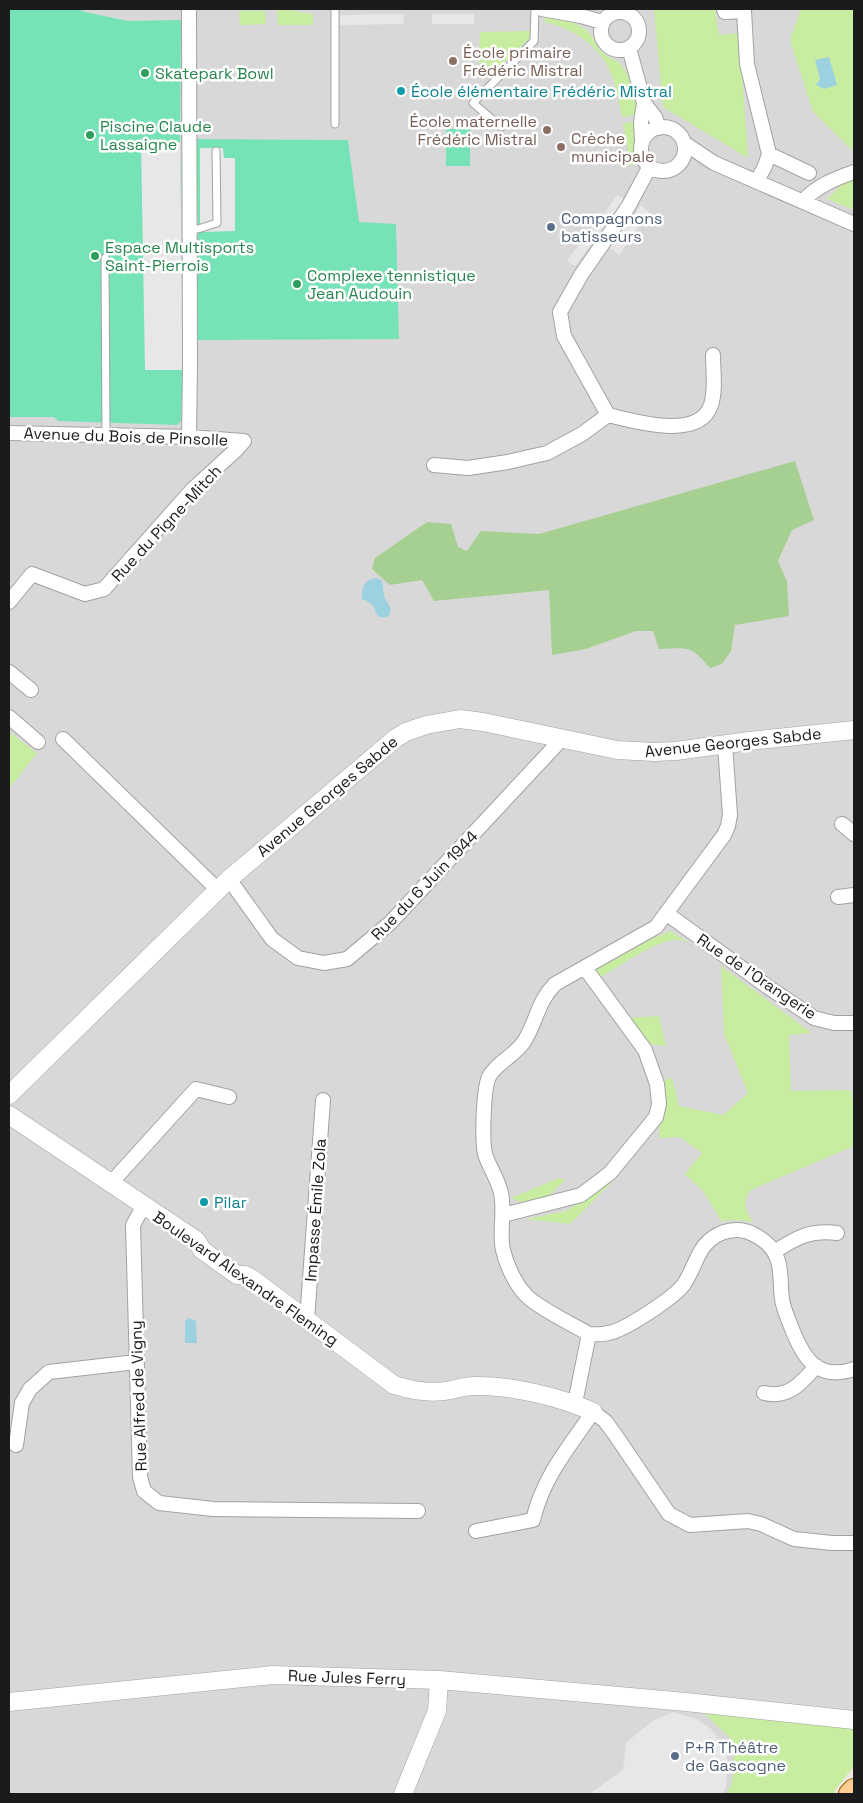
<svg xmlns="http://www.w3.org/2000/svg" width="863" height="1803" font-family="'Space Grotesk',sans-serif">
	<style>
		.residential { fill: #d9d8d8 }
		.grass { fill: #c8eda0 }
		.forest { fill: #a6d091 }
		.pitch { fill: #76e3b6 }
		.parking { fill: #e7e7e7 }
		.water { fill: #9cd2df }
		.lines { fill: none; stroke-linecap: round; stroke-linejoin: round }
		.service-casing { stroke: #a2a2a2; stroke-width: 9 }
		.minor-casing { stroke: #a2a2a2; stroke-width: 16 }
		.tertiary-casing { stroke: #a2a2a2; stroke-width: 19 }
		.primary-casing { stroke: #925d00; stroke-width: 24 }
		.service { stroke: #fff; stroke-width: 7 }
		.minor { stroke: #fff; stroke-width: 14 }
		.tertiary { stroke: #fff; stroke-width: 18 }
		.primary { stroke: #ffcd93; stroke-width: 22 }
		.education-dot { fill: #8d6e63; stroke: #fff; stroke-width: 2 }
		.leisure-dot { fill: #2e9e5b; stroke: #fff; stroke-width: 2 }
		.culture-dot { fill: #0f9aa8; stroke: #fff; stroke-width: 2 }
		.service-dot { fill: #5c6f8a; stroke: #fff; stroke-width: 2 }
		.labels { text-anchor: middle; stroke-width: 5; stroke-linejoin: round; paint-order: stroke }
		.education-label { font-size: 16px; fill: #785e54; stroke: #fff; text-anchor: start }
		.leisure-label { font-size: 16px; fill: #27864d; stroke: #fff; text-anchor: start }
		.culture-label { font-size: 16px; fill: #0d838f; stroke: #fff; text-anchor: start }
		.service-label { font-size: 16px; fill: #4e5e75; stroke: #fff; text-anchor: start }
		.street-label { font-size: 16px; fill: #1b1b1b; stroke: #fff }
	</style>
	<rect width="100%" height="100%" fill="#eee8df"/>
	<path class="residential" d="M 9,9 L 854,9 L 854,1759 L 823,1794 L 9,1794 Z"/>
	<path class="grass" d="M 277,9 C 290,9 300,13 313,14 L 313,25 L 278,25 Z
		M 654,9 L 715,9 L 719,35 L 739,33 L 748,158 L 663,107 Z
		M 801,9 L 854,9 L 854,152 L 813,112 L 790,40 Z
		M 239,11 L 265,11 L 266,24 L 240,25 Z
		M 546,15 C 560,19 582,22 591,35 C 595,41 596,46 601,51 C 606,57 614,58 620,64 C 632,77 635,96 639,113 L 623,118 C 619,104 617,89 612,76 C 601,46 573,28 544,22 Z
		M 530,31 L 529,39 L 490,76 L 479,70 L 480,32 Z
		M 638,120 L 634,165 L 626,165 L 628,150 L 623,124 Z
		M 852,175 L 854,176 L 854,210 L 827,199 Z
		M 9,732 L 37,753 L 9,789 Z
		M 671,931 L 689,943 C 683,940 679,939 674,940 C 655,941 618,967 601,977 L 594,970 L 644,942 Z
		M 721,966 L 812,1033 L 789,1035 L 791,1091 L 850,1090 L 854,1104 L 854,1146 L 751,1190 C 742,1201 745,1211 753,1222 L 735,1220 L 721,1221 L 704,1192 L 685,1174 L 702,1153 L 680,1137 L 659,1138 L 662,1081 L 672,1078 L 679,1106 L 723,1115 L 748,1093 L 724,1034 Z
		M 659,1016 L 666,1046 L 646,1043 L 629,1018 Z
		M 559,1178 L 565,1180 L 549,1196 L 525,1204 L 511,1198 Z
		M 614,1180 L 570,1224 L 526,1219 L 566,1211 Z
		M 704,1713 L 854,1728 L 854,1766 L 832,1794 L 726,1794 C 737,1778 734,1760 733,1741 Z"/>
	<path class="forest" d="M 795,461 L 814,520 L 792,530 L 778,561 L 787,581 L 789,616 L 735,625 L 731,651 L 722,664 L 710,668 C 690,644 688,648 659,649 L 653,631 L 636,631 L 586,649 L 552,655 L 549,590 L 434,601 L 422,580 L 390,585 L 372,569 L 375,558 L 427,522 L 451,524 L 458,547 L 467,551 L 481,531 L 539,534 Z"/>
	<path class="pitch" d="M 9,9 L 78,9 L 85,12 L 128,21 L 181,20 L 180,142 L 183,370 L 181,421 L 177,425 L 58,421 L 54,417 L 9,417 Z
		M 446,129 L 470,129 L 470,166 L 446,166 Z
		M 196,139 L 348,140 L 359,222 L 396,224 L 399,339 L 196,340 L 198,229 Z"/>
	<path class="parking" d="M 403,14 L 404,24 L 340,25 L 340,15 Z
		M 432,14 L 474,14 L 474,24 L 432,24 Z
		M 180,142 L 183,370 L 145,370 L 141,143 Z
		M 200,148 L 223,148 L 224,158 L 235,158 L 235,231 L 200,232 Z
		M 617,195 L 624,200 L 575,266 L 567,261 L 599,217 L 601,218 Z
		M 641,205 L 649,212 L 619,255 L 610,248 Z
		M 673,1712 L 697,1719 L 711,1729 L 726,1750 L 728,1764 L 726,1787 L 722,1794 L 589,1794 L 623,1770 L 626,1743 L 651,1722 Z"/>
	<path class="water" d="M 829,57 L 837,85 L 824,89 L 816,85 L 820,79 L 815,60 Z
		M 376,578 L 382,580 L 384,596 L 391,609 L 389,616 C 373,622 378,608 370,603 C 368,601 365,600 362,599 C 361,588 365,579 376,578 Z
		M 189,1318 L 196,1321 L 197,1343 L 185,1343 L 185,1321 Z"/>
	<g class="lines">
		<defs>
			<path id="service" d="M 335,124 L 335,9
				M 501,127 L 473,103 L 534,41 L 535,9
				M 189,229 L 198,229 L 217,223 L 216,151
				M 105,258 L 106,435"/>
			<path id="minor" d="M 542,9 L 581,16 L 602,22
				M 724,9 L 725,12 L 744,11 L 747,64 L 769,154 L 765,166 L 757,181
				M601 31a19 19 0 1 1 38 0a19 19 0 1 1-38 0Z
				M 629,48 L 644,103 L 655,117 L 659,128
				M641 149a22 22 0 1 1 44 0a22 22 0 1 1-44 0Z
				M 642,141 L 641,122 L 644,103
				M 684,143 L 714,163 L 854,224
				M 769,154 L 809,173
				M 650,166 L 628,207 L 581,275 L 560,312 L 564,336 L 608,415 C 634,421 699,441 711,405 C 716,390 713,371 713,355
				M 803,201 C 817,186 834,179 854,172
				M 9,433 L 189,437 L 244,441
				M 189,437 L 190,366 L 189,9
				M 434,465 L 468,468 L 508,462 L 547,453 L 582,434 L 608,415
				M 9,602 L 32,574 L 85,594 L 104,589 L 192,490 L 237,449 L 244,441
				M 9,672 L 31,690
				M 9,717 L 38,742
				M 63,739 L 218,890
				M 842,824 L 854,834
				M 229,879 L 272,939 L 298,958 L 324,963 L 347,959 L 390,923 L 558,743 L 565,738
				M 838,897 L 854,895
				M 666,913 L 768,987 L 814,1018 L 834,1023 L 854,1023
				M 111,1183 L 196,1089 L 229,1097
				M 144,1205 L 133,1225 L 140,1477 L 144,1491 L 159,1503 L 213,1509 L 418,1511
				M 503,1215 L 581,1195 L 610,1173 L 656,1117 L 659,1104 L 657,1084 L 645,1050 L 585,968
				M 774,1252 C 797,1237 810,1230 837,1233
				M 307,1320 L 323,1100
				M 589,1334 C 570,1323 548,1313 530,1299 C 517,1288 507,1267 503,1250 C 499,1234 505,1211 501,1193 C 498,1179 489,1167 485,1154 C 482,1141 483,1085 490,1075 C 499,1061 517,1054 525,1040 C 537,1020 538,1001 555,984 L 656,927 L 724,835 L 728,826 L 730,815 L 725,745
				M 589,1334 C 596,1334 602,1335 608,1333 C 624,1331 675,1297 684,1284 C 698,1263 697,1242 724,1232 C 735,1229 743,1229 753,1234 C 763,1239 773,1247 777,1258 C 782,1270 780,1286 782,1299 C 783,1307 787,1316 790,1324 C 802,1356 816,1382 854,1369
				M 764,1393 C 788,1399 802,1383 816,1366
				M 575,1403 L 589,1334
				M 16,1445 L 22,1403 L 30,1389 L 49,1372 L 136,1362
				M 476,1531 L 533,1520 C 543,1477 569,1447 593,1412 L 605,1421 L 614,1433 L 669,1514 L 690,1525 L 748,1521 L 761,1524 L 794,1539 L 832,1543 L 854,1543"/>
			<path id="tertiary" d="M 9,1095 L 229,879 L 396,738 L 406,732 L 426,725 L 460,719 L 483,722 L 617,750 L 654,752 L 676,751 L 749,741 L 854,730
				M 9,1115 L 196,1240 L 202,1250 L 237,1275 L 245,1275 L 251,1278 L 394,1385 C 413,1391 431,1394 451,1390 C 459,1388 466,1386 474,1386 C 510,1385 561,1397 593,1412
				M 9,1702 L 273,1675 L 439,1680 L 686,1702 L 854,1720
				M 403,1794 L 437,1711 L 439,1680"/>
			<path id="primary" d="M 850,1794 L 854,1790"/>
		</defs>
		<use href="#service" class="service-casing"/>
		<use href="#minor" class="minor-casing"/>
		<use href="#tertiary" class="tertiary-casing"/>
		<use href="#primary" class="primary-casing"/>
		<use href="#service" class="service"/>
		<use href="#minor" class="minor"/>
		<use href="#tertiary" class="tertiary"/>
		<use href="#primary" class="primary"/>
	</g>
	<g class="education-dot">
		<circle cx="453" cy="61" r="5"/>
		<circle cx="547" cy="130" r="5"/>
		<circle cx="561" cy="147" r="5"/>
	</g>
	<g class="leisure-dot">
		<circle cx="145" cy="73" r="5"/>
		<circle cx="90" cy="135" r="5"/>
		<circle cx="95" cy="256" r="5"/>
		<circle cx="297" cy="284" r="5"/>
	</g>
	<g class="culture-dot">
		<circle cx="401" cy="91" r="5"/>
		<circle cx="204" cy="1202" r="5"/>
	</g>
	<g class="service-dot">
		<circle cx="551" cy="227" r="5"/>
		<circle cx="675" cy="1756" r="5"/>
	</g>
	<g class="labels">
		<g class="education-label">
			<text x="463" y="58">École primaire<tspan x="463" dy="18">Frédéric Mistral</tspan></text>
			<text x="537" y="127" text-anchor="end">École maternelle<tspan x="537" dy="18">Frédéric Mistral</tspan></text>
			<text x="571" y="144">Crèche<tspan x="571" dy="18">municipale</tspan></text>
		</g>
		<g class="leisure-label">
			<text x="155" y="79">Skatepark Bowl</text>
			<text x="100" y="132">Piscine Claude<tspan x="100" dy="18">Lassaigne</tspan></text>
			<text x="105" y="253">Espace Multisports<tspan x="105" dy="18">Saint-Pierrois</tspan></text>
			<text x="307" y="281">Complexe tennistique<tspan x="307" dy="18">Jean Audouin</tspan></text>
		</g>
		<g class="culture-label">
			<text x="411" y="97">École élémentaire Frédéric Mistral</text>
			<text x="214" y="1208">Pilar</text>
		</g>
		<g class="service-label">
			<text x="561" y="224">Compagnons<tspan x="561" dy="18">batisseurs</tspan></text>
			<text x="685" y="1753">P+R Théâtre<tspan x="685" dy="18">de Gascogne</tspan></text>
		</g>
		<g class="street-label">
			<text transform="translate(126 436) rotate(2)" y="6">Avenue du Bois de Pinsolle</text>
			<text transform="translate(166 523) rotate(-47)" y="6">Rue du Pigne-Mitch</text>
			<text transform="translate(733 742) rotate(-6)" y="6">Avenue Georges Sabde</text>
			<text transform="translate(327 796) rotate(-40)" y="6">Avenue Georges Sabde</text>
			<text transform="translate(424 885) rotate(-46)" y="6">Rue du 6 Juin 1944</text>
			<text transform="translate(757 976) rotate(34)" y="6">Rue de l'Orangerie</text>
			<text transform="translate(315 1210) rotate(-86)" y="6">Impasse Émile Zola</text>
			<text transform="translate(246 1278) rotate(35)" y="6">Boulevard Alexandre Fleming</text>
			<text transform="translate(138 1396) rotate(-92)" y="6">Rue Alfred de Vigny</text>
			<text transform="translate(347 1677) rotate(2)" y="6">Rue Jules Ferry</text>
		</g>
	</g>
	<rect width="863" height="1803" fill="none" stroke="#1b1b1b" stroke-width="20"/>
</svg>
